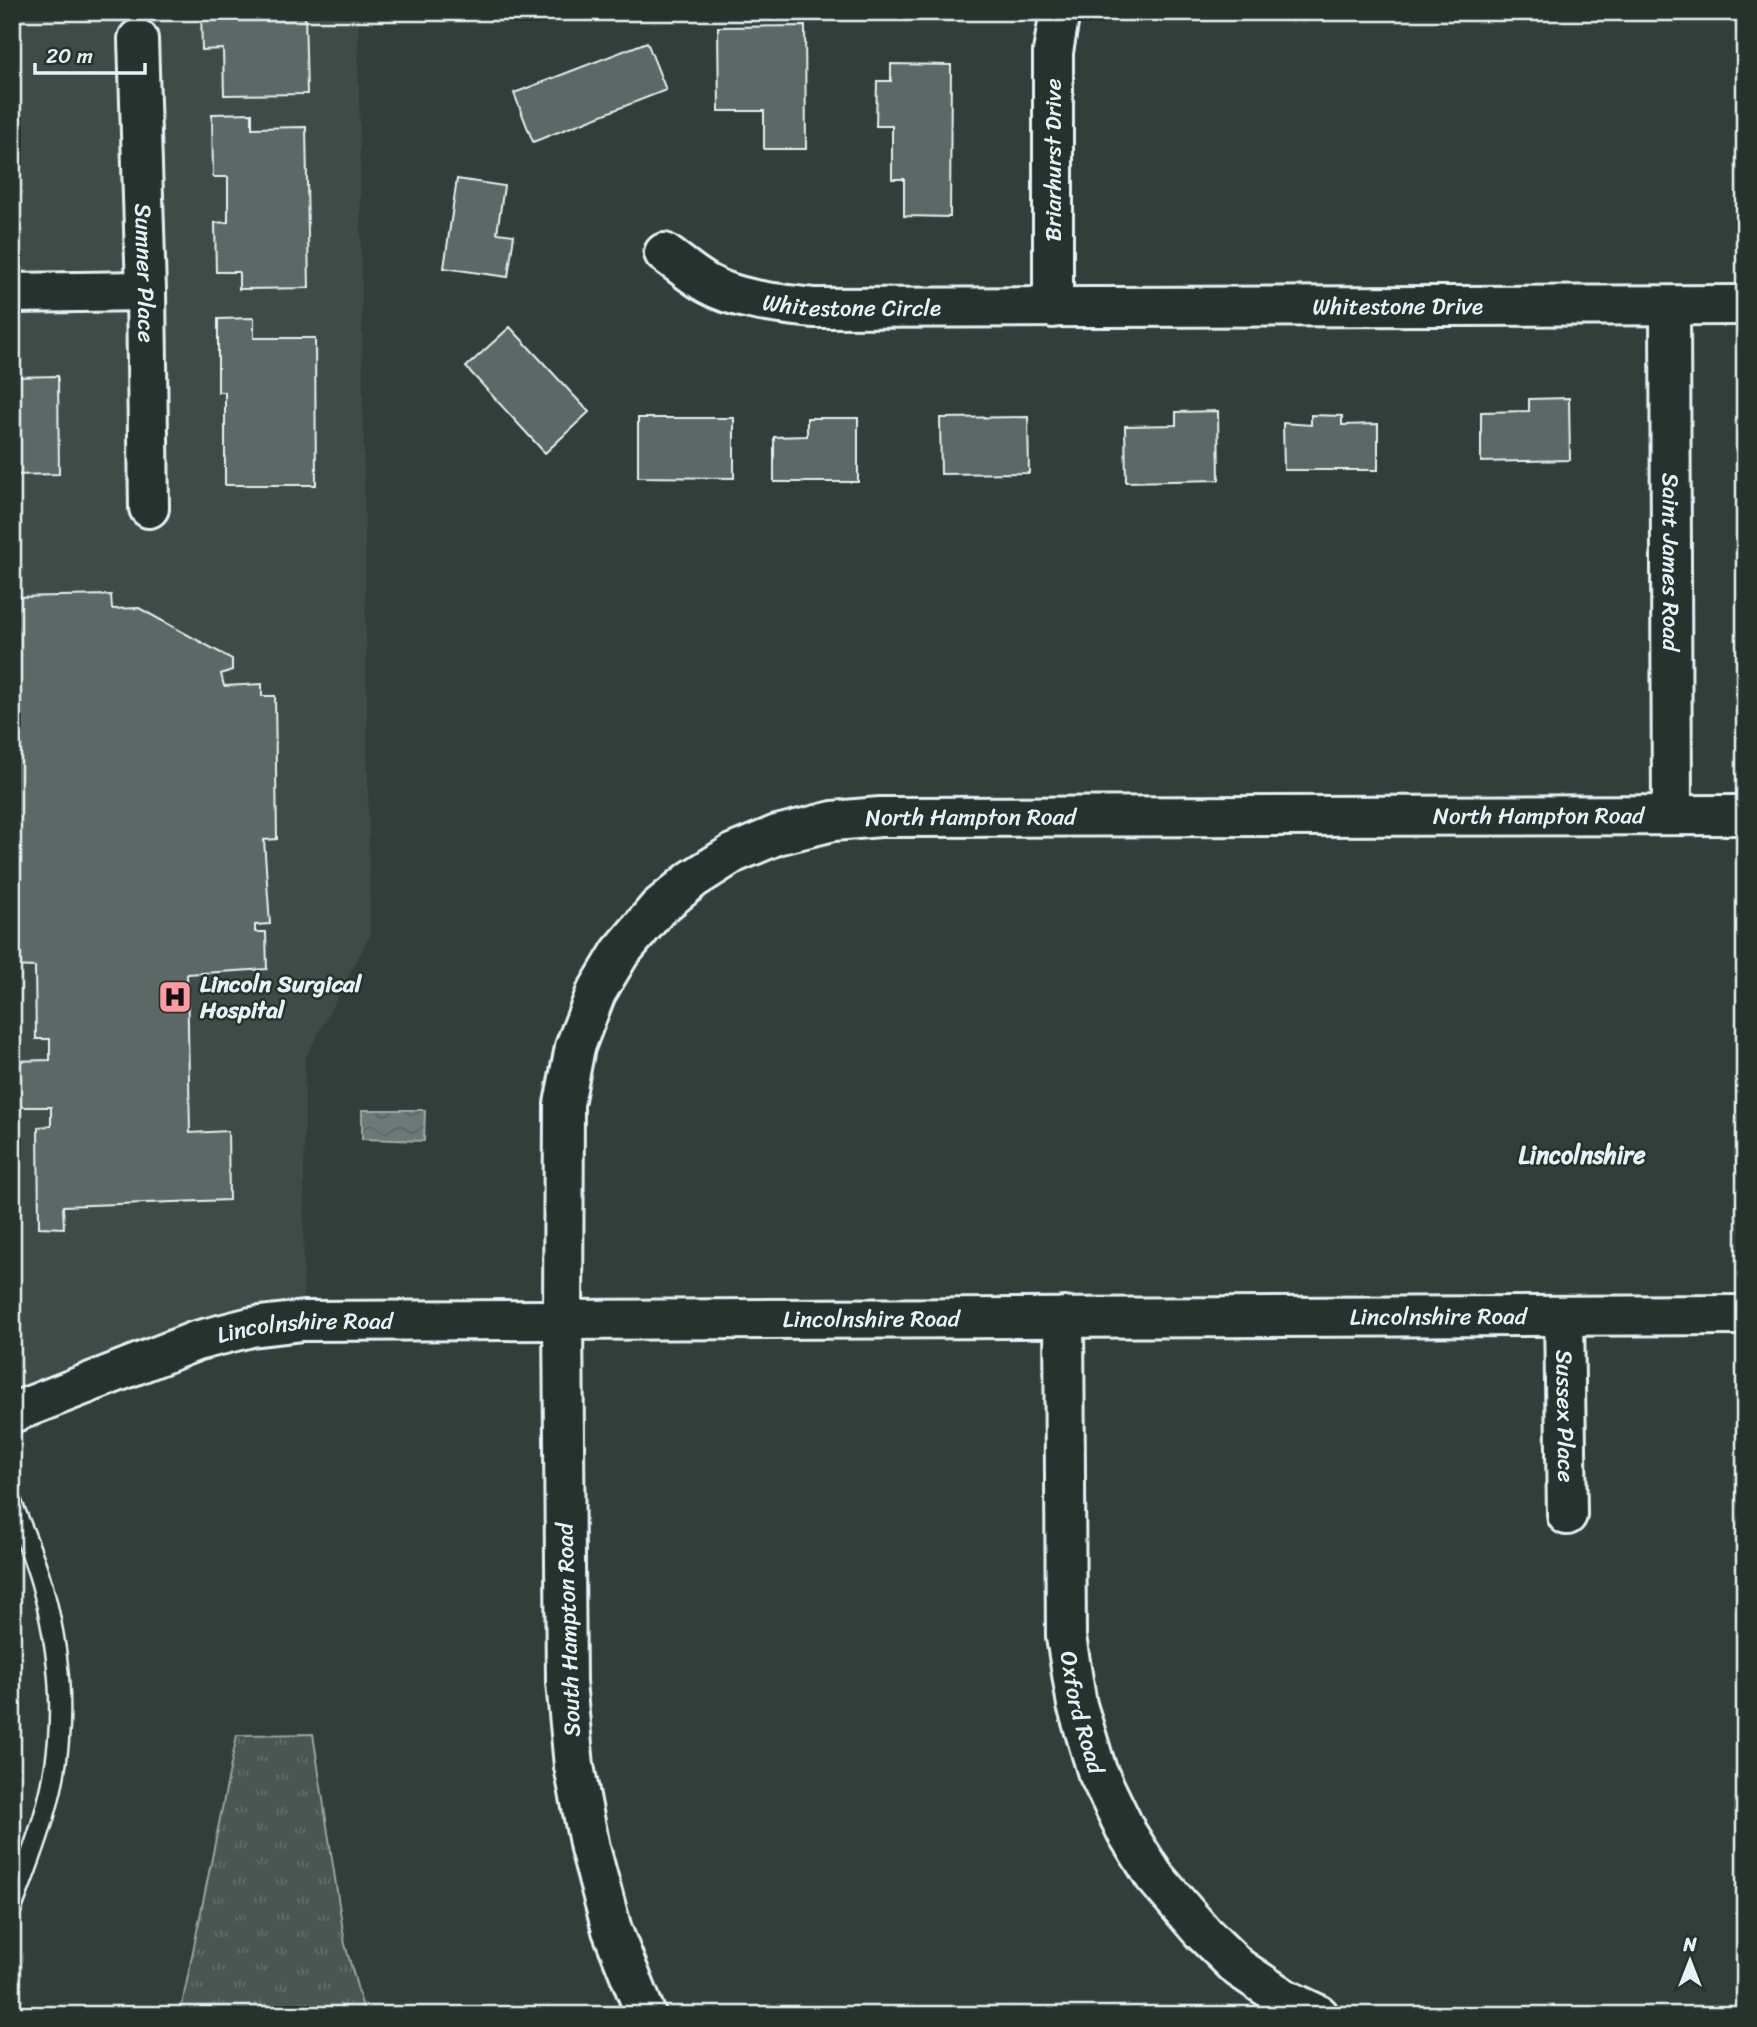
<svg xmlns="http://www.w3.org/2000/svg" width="1757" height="2027" font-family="Sriracha,sans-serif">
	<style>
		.built { fill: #3f4b46 }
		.grass { fill: url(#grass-tufts); stroke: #98a4a4; stroke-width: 2 }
		.water { fill: url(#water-waves); stroke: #9ea9ab; stroke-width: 2 }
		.building { fill: #5c6865; stroke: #e8f1f8; stroke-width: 2 }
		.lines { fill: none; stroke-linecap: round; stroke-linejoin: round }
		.service-casing { stroke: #e8f1f8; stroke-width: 24 }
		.minor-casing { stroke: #e8f1f8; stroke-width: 44 }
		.service { stroke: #26332d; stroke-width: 19 }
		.minor { stroke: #26332d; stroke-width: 38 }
		.labels { text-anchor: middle; stroke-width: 5; stroke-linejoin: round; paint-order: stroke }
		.street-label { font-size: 23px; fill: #e8f1f8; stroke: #26332d }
		.poi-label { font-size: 23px; font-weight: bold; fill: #e8f1f8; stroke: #26332d; text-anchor: start }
		.neighbourhood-label { font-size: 24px; font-weight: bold; fill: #e8f1f8; stroke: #26332d }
	</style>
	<defs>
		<pattern id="grass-tufts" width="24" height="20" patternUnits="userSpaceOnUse" patternTransform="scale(1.75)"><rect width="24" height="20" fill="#495651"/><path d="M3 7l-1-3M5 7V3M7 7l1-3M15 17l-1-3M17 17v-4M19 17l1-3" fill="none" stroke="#636f6b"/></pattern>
		<pattern id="water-waves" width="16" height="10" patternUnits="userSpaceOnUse" patternTransform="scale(1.75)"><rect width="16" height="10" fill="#6d7978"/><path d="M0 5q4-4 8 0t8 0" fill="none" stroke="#5b6363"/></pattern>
	</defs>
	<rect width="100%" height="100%" fill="#323e39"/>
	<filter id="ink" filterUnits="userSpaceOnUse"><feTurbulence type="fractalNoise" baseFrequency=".0143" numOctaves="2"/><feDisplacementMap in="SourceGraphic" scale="14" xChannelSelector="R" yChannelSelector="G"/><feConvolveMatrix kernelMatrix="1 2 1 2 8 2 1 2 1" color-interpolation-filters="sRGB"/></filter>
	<g filter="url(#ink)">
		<path class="built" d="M 12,12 L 358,12 L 370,935 L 305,1059 L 303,1321 L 12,1413 Z"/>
		<path class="grass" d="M 313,1734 L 345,1944 L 365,2015 L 180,2015 L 237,1735 Z"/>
		<path class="water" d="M 362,1110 L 425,1110 L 424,1141 L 362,1139 Z"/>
		<path class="building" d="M 201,12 L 305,12 L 307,94 L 224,95 L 223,49 L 202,50 Z
			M 805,26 L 806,149 L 764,149 L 764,111 L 719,111 L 718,27 Z
			M 647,42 L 666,90 L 533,142 L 514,93 Z
			M 891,64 L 951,65 L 950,217 L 904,216 L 904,179 L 892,179 L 892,126 L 876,126 L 877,81 L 891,81 Z
			M 252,113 L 252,128 L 306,127 L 309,288 L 239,289 L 239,272 L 216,272 L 215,223 L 228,222 L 228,177 L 213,177 L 212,114 Z
			M 457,179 L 504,186 L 497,233 L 514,235 L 508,277 L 444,268 Z
			M 254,318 L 254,338 L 315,338 L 316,485 L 225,485 L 225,392 L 218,392 L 218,319 Z
			M 510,327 L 589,412 L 545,453 L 466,367 Z
			M 58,376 L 59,474 L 12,475 L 12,377 Z
			M 1569,398 L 1570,460 L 1481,462 L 1481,412 L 1529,411 L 1529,399 Z
			M 1218,411 L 1219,480 L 1126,482 L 1125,426 L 1176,425 L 1176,412 Z
			M 1311,415 L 1342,416 L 1342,425 L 1378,424 L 1378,470 L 1284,470 L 1283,423 L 1311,425 Z
			M 1028,417 L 1029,473 L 941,474 L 940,418 Z
			M 638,418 L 734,418 L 734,478 L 638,477 Z
			M 807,418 L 858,418 L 858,482 L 774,482 L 774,437 L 807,436 Z
			M 111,595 L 112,609 L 139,608 L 232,659 L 232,670 L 221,674 L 224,686 L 262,684 L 262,696 L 275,696 L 277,839 L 264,840 L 270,924 L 255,925 L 255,932 L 266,932 L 267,969 L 187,974 L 190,1133 L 228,1131 L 229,1200 L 63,1206 L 64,1228 L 39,1227 L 38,1127 L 51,1126 L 51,1107 L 12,1107 L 12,1061 L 50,1060 L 50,1039 L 36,1039 L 35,967 L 12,966 L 12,597 Z"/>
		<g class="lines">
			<defs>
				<path id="service" d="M 12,1504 C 23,1532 36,1560 43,1589 C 59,1649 65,1714 54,1775 C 46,1820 28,1864 12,1907"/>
				<g id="minor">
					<path id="s1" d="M 138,39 L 146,291 L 149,508"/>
					<path id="s2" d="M 664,253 C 679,263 693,276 708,284 C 738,301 781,304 814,308 L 1745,305"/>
					<path d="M 12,293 L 146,291"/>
					<path id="s3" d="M 1670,306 L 1672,815"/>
					<path d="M 1053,308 L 1053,52 L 1060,12"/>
					<path id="s4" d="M 1564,1316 L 1567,1515"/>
					<path id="s5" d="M 1064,1317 L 1066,1637 L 1077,1705 L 1097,1771 L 1127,1833 L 1154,1876 L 1203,1933 L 1239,1968 L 1285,1999 L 1319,2015"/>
					<path id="s6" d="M 12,1413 L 196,1341 L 251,1327 L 303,1321 L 1745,1315"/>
					<path id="s7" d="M 646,2015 L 612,1930 L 590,1848 L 574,1766 L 566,1682 L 563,1319 L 564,1104 L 575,1047 L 596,993 L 620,953 L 658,908 L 693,879 L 734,853 L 777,835 L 833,821 L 880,817 L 1745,815"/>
				</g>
			</defs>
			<use href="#service" class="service-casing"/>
			<use href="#minor" class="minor-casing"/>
			<use href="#service" class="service"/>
			<use href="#minor" class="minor"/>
		</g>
	</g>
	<defs>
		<symbol id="hospital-square" viewBox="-11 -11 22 22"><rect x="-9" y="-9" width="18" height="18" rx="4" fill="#ff9aa2" stroke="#26332d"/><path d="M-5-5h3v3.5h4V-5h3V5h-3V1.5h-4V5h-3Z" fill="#111"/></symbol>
	</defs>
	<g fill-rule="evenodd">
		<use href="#hospital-square" x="156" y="978" width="38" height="38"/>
	</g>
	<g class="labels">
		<g class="street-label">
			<text transform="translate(1053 160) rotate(-90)" y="8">Briarhurst Drive</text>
			<text dy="8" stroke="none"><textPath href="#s1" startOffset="234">Sumner Place</textPath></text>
			<text dy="8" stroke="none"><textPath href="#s2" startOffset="201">Whitestone Circle</textPath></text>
			<text dy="8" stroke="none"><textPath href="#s2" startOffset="747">Whitestone Drive</textPath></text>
			<text dy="8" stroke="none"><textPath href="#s3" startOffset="256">Saint James Road</textPath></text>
			<text dy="8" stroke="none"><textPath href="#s7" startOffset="2048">North Hampton Road</textPath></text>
			<text dy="8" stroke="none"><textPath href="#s7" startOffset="1480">North Hampton Road</textPath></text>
			<text dy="8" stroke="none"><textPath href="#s6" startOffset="1442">Lincolnshire Road</textPath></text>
			<text dy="8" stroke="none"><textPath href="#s6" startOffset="875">Lincolnshire Road</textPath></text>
			<text dy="8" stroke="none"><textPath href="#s6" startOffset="308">Lincolnshire Road</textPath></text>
			<text dy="8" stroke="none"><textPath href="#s4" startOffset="100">Sussex Place</textPath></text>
			<text transform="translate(568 1630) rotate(-92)" y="8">South Hampton Road</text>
			<text dy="8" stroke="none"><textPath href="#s5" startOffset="397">Oxford Road</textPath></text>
		</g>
		<g class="poi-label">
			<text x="200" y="992">Lincoln Surgical<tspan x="200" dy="26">Hospital</tspan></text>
		</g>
		<g class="neighbourhood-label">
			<text x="1582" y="1163">Lincolnshire</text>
		</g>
	</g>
	<rect width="1757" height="2027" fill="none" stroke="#26332d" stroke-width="42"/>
	<rect x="21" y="21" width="1715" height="1985" fill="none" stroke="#e8f1f8" stroke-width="2.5" filter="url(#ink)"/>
	<g transform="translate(1690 1961)" stroke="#26332d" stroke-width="5" paint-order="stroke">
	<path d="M0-5L12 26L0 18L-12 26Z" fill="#e8f1f8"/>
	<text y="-10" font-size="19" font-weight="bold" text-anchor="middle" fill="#e8f1f8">N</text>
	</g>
	<path d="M35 63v10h110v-10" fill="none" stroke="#e8f1f8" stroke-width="3.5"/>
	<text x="46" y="63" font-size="21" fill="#e8f1f8" stroke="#26332d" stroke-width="5" paint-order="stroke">20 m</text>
</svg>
